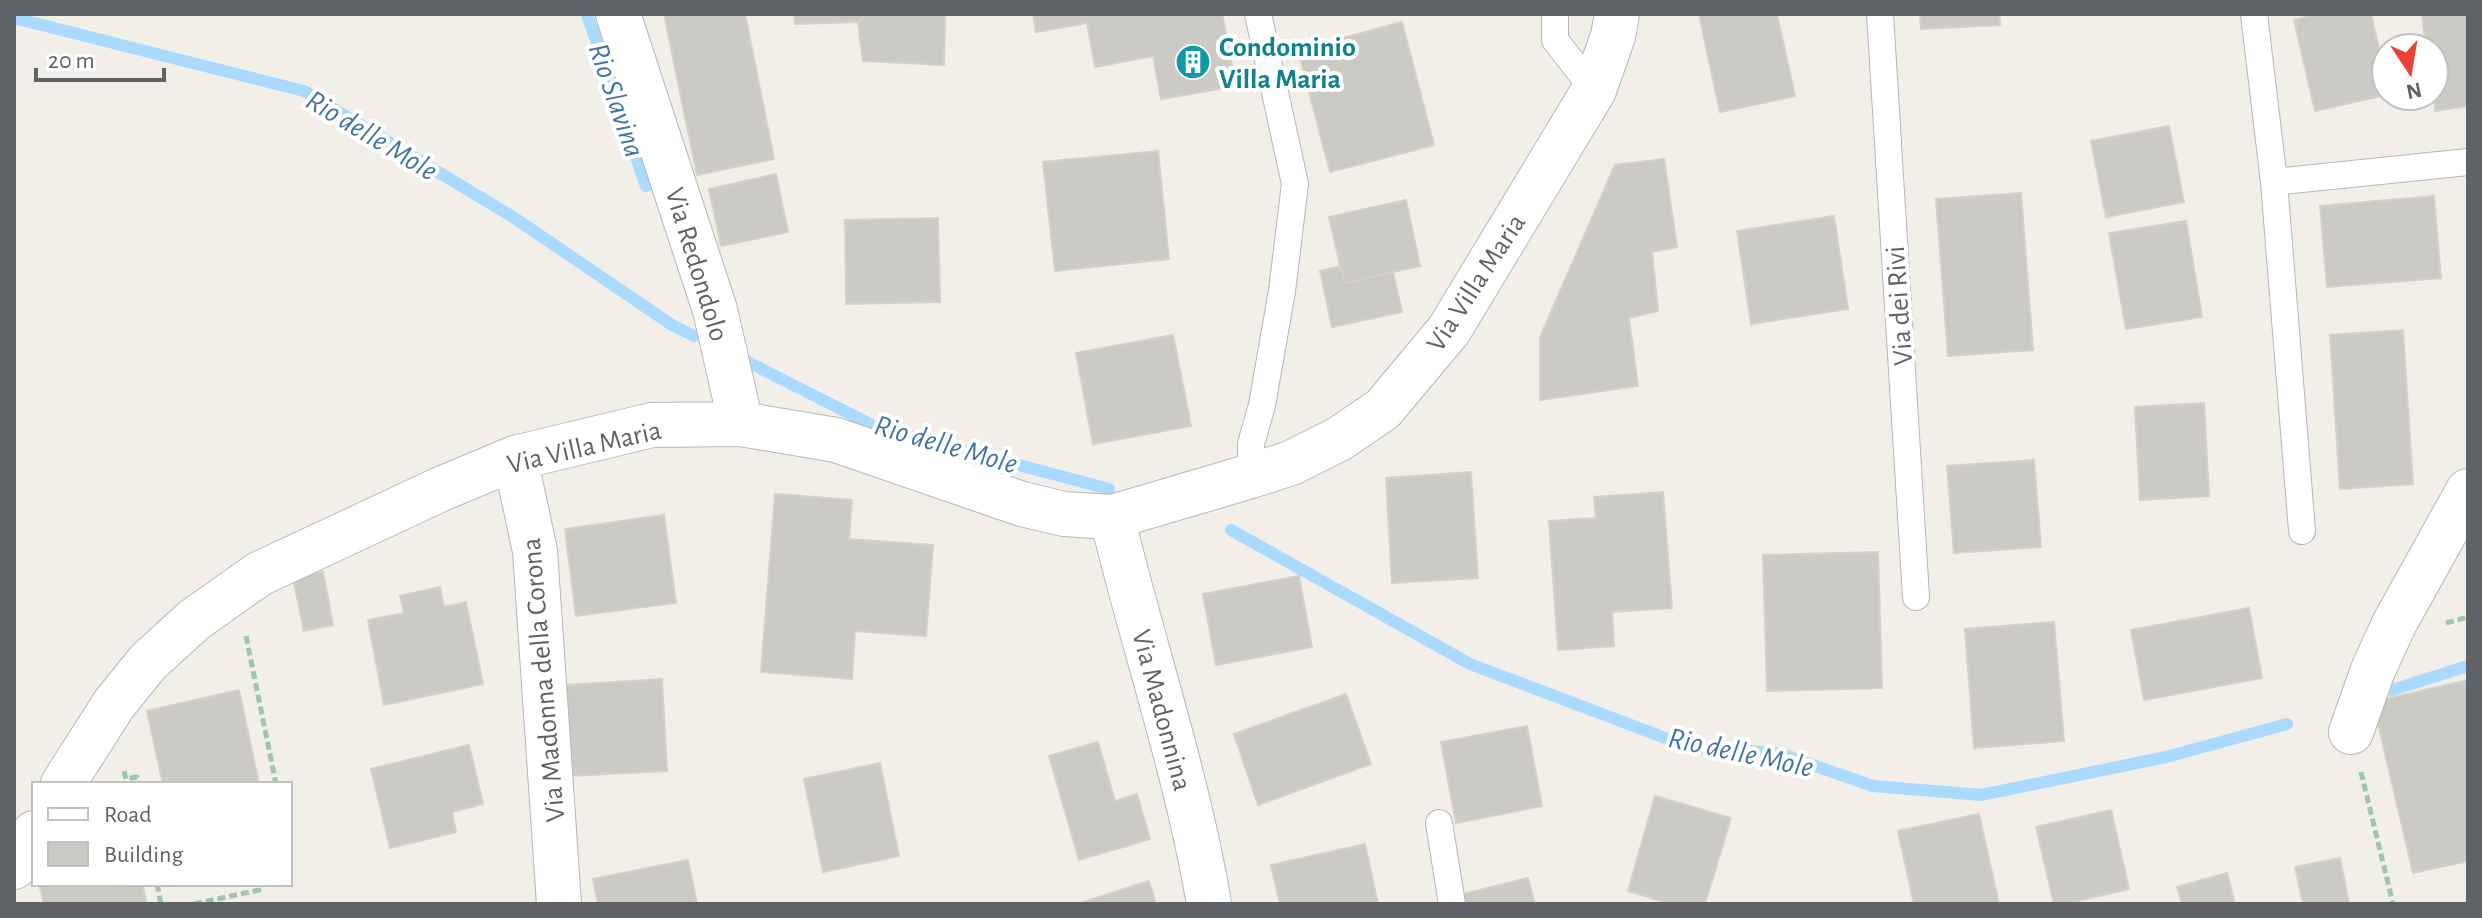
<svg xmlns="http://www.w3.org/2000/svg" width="2482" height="918" font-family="'Alegreya Sans',sans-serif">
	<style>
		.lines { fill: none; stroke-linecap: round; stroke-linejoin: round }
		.stream { stroke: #aadaff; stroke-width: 12 }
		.building { fill: #cccac5; stroke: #d6d1c6; stroke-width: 2 }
		.service-casing { stroke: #b5b8bc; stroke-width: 28 }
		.minor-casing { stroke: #b5b8bc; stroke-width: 46 }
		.path { stroke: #9cc7a9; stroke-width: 5; stroke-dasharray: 8 4; stroke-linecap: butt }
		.service { stroke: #fff; stroke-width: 26 }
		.minor { stroke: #fff; stroke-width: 44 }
		.labels { text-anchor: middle; stroke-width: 8; stroke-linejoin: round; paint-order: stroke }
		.culture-label { font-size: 28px; font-weight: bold; fill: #0d838f; stroke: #fff; text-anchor: start }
		.street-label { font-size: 28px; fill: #5f6368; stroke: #fff }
		.water-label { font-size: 30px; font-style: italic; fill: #4174aa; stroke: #fff }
	</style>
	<rect width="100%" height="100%" fill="#f1efe8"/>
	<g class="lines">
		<path class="stream" d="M 587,14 L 646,186
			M 14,18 L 304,91 L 513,217 L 672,325 L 694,336
			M 746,361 L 876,427 L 1109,489
			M 1231,530 L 1470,664 L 1689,747 L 1778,753 L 1873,786 L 1981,795 L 2166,757 L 2287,724
			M 2392,690 L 2468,666"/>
	</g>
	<path class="building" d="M 664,14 L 745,14 L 774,159 L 697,175 Z
		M 794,14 L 867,14 L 858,22 L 795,24 Z
		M 867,14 L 945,14 L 944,65 L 863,61 L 858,22 Z
		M 1033,14 L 1222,14 L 1236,86 L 1161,99 L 1153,56 L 1095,67 L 1087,23 L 1036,32 Z
		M 1699,14 L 1777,14 L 1795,96 L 1720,112 Z
		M 1920,14 L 1999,14 L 2000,25 L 1921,29 Z
		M 2318,14 L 2371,14 L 2386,79 L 2386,95 L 2315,111 L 2294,20 Z
		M 2422,14 L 2468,14 L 2468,106 L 2435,111 L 2434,48 L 2426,48 Z
		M 1402,22 L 1434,145 L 1330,172 L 1298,50 Z
		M 2169,126 L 2184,202 L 2106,217 L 2091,141 Z
		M 1158,151 L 1169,259 L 1055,271 L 1043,162 Z
		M 1664,159 L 1677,247 L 1652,252 L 1658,311 L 1629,318 L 1638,386 L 1540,400 L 1540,337 L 1615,165 Z
		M 776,174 L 788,232 L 721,246 L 709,189 Z
		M 2021,193 L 2033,350 L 1948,356 L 1936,199 Z
		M 2434,196 L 2441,278 L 2327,287 L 2320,206 Z
		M 1406,200 L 1420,266 L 1344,283 L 1329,217 Z
		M 1834,216 L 1848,309 L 1751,324 L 1737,231 Z
		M 938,218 L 940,302 L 846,304 L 845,220 Z
		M 2186,221 L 2202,317 L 2126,329 L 2109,233 Z
		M 1341,266 L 1344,283 L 1393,272 L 1402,312 L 1332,327 L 1320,271 Z
		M 2403,330 L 2413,484 L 2340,489 L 2330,335 Z
		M 1173,335 L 1191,426 L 1093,444 L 1076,353 Z
		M 2204,403 L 2209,496 L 2140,500 L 2135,407 Z
		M 2034,460 L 2041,547 L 1954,553 L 1947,466 Z
		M 1471,472 L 1478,578 L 1392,583 L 1386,478 Z
		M 1663,492 L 1672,608 L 1612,612 L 1614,646 L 1558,650 L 1549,521 L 1596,518 L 1594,497 Z
		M 775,494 L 852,500 L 849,539 L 933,545 L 926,636 L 855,631 L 852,679 L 761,672 Z
		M 664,515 L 676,603 L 576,616 L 565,529 Z
		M 1878,552 L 1882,688 L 1767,691 L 1763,555 Z
		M 323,572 L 333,625 L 304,631 L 293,578 Z
		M 1299,576 L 1312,647 L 1216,665 L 1203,594 Z
		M 440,587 L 444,607 L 466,602 L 483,684 L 384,705 L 368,620 L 404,613 L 400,596 Z
		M 2249,608 L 2262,678 L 2144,700 L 2131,630 Z
		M 2054,622 L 2064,741 L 1974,748 L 1965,629 Z
		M 662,679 L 667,771 L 569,776 L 565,685 Z
		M 2468,680 L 2468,861 L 2413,873 L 2373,702 Z
		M 239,690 L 259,784 L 163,784 L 147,711 Z
		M 1346,694 L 1371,764 L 1258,805 L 1234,734 Z
		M 1527,726 L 1542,806 L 1456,823 L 1441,742 Z
		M 1098,742 L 1115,801 L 1137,794 L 1150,839 L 1079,860 L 1049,756 Z
		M 469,745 L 483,804 L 452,812 L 456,832 L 390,848 L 371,769 Z
		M 880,763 L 899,856 L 823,872 L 804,779 Z
		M 1655,796 L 1731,818 L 1705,904 L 1672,904 L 1628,891 Z
		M 2111,810 L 2129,889 L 2065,904 L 2054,904 L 2036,827 Z
		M 1979,814 L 1999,904 L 1914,904 L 1898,831 Z
		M 1365,844 L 1378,904 L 1280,904 L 1271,865 Z
		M 2340,858 L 2349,904 L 2303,904 L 2295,867 Z
		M 688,860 L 697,904 L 598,904 L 593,879 Z
		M 2227,873 L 2235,904 L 2182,904 L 2177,887 Z
		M 1528,878 L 1535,904 L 1465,904 L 1463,894 Z
		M 1149,881 L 1156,904 L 1077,904 Z
		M 39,884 L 142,884 L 147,904 L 44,904 Z"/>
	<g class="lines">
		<defs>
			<path id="service" d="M 1555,14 L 1555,40 L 1594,90
				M 1880,14 L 1916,597
				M 2254,14 L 2274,182 L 2302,531
				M 2274,182 L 2468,162
				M 1251,476 L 1251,444 L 1262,405 L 1282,291 L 1295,184 L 1258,14
				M 1439,823 L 1452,904"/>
			<path id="minor" d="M 618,14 L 715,310 L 741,424
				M 515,458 L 535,551 L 559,904
				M 1112,517 C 1143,646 1187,773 1209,904
				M 2351,732 L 2373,670 L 2394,624 L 2468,491
				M 63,784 L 114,704 L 148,662 L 194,620 L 259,574 L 441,489 L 515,458 L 652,425 L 741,424 L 836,440 L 1022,504 L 1064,514 L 1112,517 L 1251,476 L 1291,463 L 1339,439 L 1383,409 L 1449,330 L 1594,90 L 1613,36 L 1617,14
				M 14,867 L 34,833"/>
		</defs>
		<use href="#service" class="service-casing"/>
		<use href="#minor" class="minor-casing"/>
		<path class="path" d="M 2446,623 L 2468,617
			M 246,636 L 276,784
			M 124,771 L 126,779 L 137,777 L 138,784
			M 2361,772 L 2393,904
			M 157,884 L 161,904
			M 194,904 L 259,890 L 257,884"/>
		<use href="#service" class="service"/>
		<use href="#minor" class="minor"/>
	</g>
	<defs>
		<symbol id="building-disc" viewBox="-11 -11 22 22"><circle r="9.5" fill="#0f9aa8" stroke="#fff"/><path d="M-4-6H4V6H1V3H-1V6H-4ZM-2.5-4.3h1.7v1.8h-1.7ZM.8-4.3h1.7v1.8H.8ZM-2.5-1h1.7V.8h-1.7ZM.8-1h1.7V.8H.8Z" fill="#fff"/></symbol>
	</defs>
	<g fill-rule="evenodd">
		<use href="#building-disc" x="1173" y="42" width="40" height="40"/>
	</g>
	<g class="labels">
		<g class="culture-label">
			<text x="1219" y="56">Condominio<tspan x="1219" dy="32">Villa Maria</tspan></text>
		</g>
		<g class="street-label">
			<text transform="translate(698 264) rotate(73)" y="10">Via Redondolo</text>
			<text transform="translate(1475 282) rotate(-57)" y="10">Via Villa Maria</text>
			<text transform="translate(1898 306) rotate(-94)" y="10">Via dei Rivi</text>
			<text transform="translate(584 446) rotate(-13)" y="10">Via Villa Maria</text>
			<text transform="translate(542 680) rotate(-95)" y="10">Via Madonna della Corona</text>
			<text transform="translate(1163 710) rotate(75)" y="10">Via Madonnina</text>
		</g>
		<g class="water-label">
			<text transform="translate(617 100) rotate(71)" y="10">Rio Slavina</text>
			<text transform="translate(372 135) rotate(31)" y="10">Rio delle Mole</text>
			<text transform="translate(946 444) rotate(16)" y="10">Rio delle Mole</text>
			<text transform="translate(1741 752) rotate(12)" y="10">Rio delle Mole</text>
		</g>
	</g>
	<rect width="2482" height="918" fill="none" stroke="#5f6368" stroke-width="32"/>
	<rect x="32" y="782" width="260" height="104" fill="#ffffff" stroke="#bfc1c3" stroke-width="2"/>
	<rect x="48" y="808" width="40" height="12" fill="#ffffff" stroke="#bfc1c3" stroke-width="2"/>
	<text x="104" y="822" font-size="24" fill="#5f6368">Road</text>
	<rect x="48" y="842" width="40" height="24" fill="#cccac5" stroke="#bfc1c3" stroke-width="2"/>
	<text x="104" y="862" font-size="24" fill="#5f6368">Building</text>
	<g transform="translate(2410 72) rotate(168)"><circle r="38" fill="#ffffff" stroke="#bfc1c3" stroke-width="2"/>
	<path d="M0-6L14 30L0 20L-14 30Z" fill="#ea4335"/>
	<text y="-12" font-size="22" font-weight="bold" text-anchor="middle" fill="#5f6368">N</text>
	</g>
	<path d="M36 68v12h128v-12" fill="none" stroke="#5f6368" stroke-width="4"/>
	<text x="48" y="68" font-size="24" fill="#5f6368" stroke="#ffffff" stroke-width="6" paint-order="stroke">20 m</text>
</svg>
